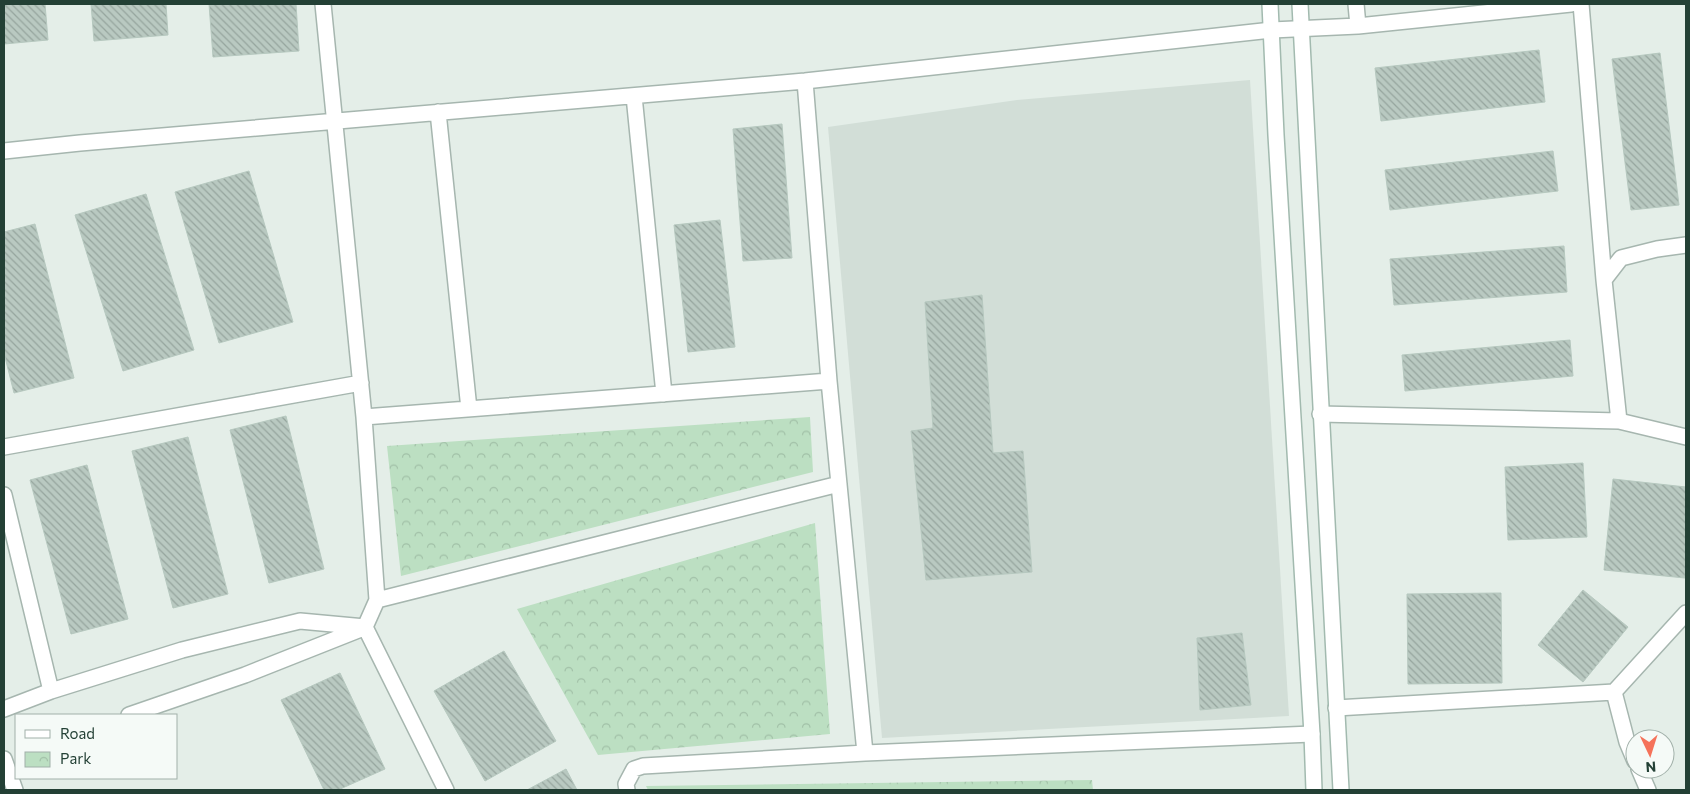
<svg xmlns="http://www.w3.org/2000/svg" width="1690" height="794" font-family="Commissioner,sans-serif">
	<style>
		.built { fill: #d2ded7 }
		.park { fill: url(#park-crowns) }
		.building { fill: url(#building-back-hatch); stroke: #b6c8bf }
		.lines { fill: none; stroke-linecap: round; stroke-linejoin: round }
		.street-casing { stroke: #a6b6af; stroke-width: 18 }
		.secondary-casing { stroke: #a2baaf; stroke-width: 18 }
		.street { stroke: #fff; stroke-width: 15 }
		.secondary { stroke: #fff; stroke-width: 15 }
	</style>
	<defs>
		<pattern id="park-crowns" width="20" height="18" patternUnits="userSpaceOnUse" patternTransform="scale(1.25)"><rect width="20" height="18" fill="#bcdfc2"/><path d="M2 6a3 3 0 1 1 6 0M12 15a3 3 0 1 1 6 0" fill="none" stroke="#a1c0a7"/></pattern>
		<pattern id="building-back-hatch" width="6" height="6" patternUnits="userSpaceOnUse" patternTransform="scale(1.25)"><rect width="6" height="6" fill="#b9c9c1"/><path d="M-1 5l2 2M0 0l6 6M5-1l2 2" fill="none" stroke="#96a59e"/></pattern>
	</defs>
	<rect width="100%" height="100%" fill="#e4eee8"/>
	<path class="built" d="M 1250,80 L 1289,716 L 882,738 L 828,127 L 1017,100 Z"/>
	<path class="park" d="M 810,417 L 813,472 L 401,576 L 387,446 Z
		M 815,523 L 830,734 L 598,755 L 517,609 Z
		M 1092,780 L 1093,790 L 648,790 L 646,786 Z"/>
	<path class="building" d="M 4,4 L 45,4 L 48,40 L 4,44 Z
		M 91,4 L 166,4 L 168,35 L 94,41 Z
		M 209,4 L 296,4 L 299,51 L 213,57 Z
		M 1539,50 L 1545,102 L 1381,121 L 1375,68 Z
		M 1660,53 L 1679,205 L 1631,210 L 1612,59 Z
		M 782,124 L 792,258 L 743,261 L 733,129 Z
		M 1553,151 L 1558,191 L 1390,210 L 1385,170 Z
		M 249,171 L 293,322 L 219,343 L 175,192 Z
		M 146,194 L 194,350 L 123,371 L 75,215 Z
		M 720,220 L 735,347 L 688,352 L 674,225 Z
		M 35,224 L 74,378 L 14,393 L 4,353 L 4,232 Z
		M 1564,246 L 1567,292 L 1394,305 L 1390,259 Z
		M 982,295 L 993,453 L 1023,451 L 1032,572 L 926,580 L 911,431 L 933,428 L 925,302 Z
		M 1570,340 L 1573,376 L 1405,391 L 1402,355 Z
		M 286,416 L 324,569 L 269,583 L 230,430 Z
		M 188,437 L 228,594 L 173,608 L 132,451 Z
		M 1583,463 L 1587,537 L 1508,540 L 1505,467 Z
		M 87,465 L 128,619 L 71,634 L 30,480 Z
		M 1613,479 L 1686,487 L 1686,561 L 1685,578 L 1604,570 Z
		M 1583,590 L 1628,627 L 1583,682 L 1538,645 Z
		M 1501,593 L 1502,683 L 1408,684 L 1407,594 Z
		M 1242,633 L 1251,705 L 1200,710 L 1197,638 Z
		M 504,651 L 556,741 L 485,781 L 434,691 Z
		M 340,673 L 385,769 L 338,790 L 324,790 L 281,700 Z
		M 566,769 L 577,790 L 527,790 Z"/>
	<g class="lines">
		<defs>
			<path id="street" d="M 323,4 L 364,417 L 377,600 L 365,627 L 446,790
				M 1356,4 L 1358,26
				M 1581,4 L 1604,280 L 1619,421
				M 805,81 L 829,381 L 865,753
				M 634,96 L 664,394
				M 438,112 L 469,409
				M 4,151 L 80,143 L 805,81 L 1272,30 L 1358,26 L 1571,4
				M 1604,280 L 1621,258 L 1657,249 L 1686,245
				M 1320,414 L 1619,421 L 1686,437
				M 364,417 L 829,381
				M 4,447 L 361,383
				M 4,495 L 51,691
				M 377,600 L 839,484
				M 1336,708 L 1614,692
				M 4,709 L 51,691 L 182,650 L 300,621 L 365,627
				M 129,715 L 245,675 L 361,629
				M 4,759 L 15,790
				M 1635,761 L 1627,742 L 1614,692 L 1686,613
				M 1639,769 L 1648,790
				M 627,790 L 626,784 L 634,769 L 643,766 L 865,753 L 1312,734"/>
			<path id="secondary" d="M 1270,4 L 1276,135 L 1312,734 L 1314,790
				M 1300,4 L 1341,790"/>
		</defs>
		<use href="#street" class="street-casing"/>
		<use href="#secondary" class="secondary-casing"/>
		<use href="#street" class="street"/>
		<use href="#secondary" class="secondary"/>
	</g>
	<rect width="1690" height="794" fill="none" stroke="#234035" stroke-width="10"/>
	<rect x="15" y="714" width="162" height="65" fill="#f5faf7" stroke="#a1b0a9"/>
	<rect x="25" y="730" width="25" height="8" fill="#ffffff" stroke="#a1b0a9"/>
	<text x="60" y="739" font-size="15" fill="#234035">Road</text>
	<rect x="25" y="752" width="25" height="15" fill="url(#park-crowns)" stroke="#a1b0a9"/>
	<text x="60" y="764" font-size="15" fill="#234035">Park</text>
	<g transform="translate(1650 754) rotate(176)"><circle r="24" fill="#f5faf7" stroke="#a1b0a9"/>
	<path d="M0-4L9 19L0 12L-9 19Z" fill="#f5725a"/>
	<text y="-8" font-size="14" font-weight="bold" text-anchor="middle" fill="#234035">N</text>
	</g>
</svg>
